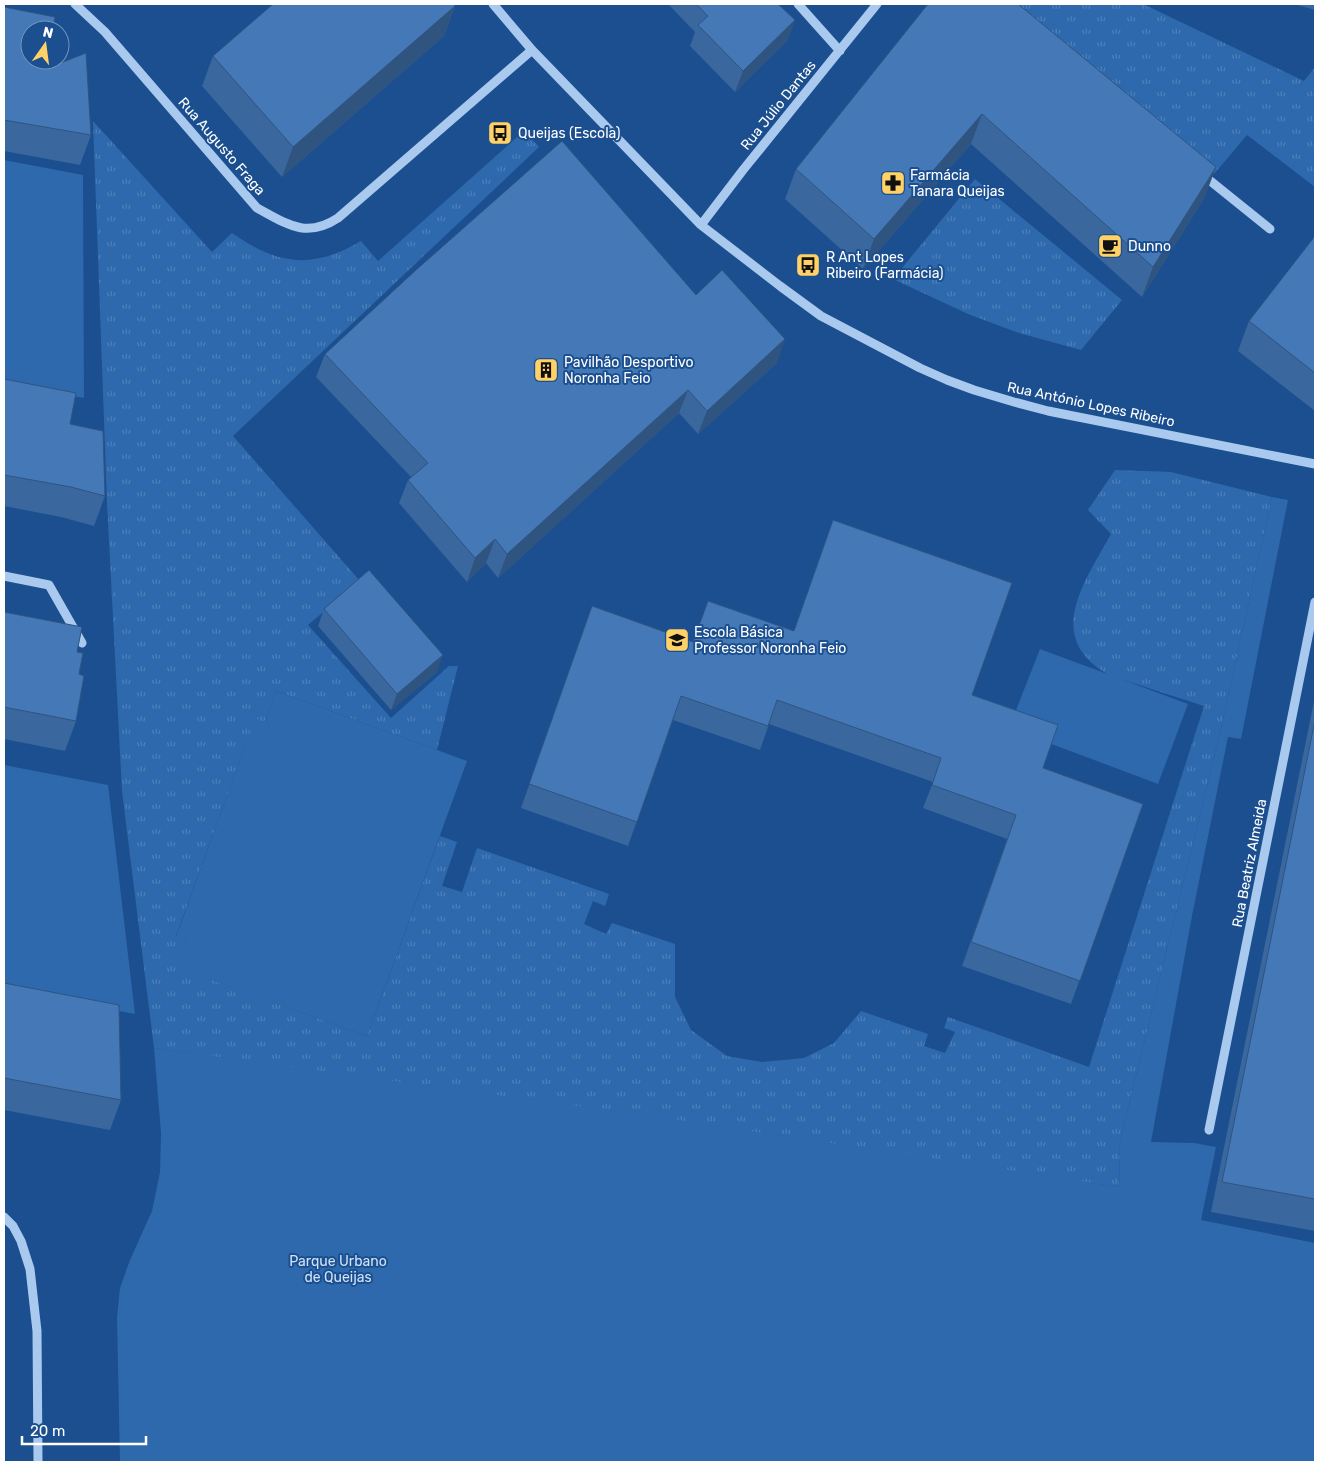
<svg xmlns="http://www.w3.org/2000/svg" width="1319" height="1466" font-family="Rubik,sans-serif">
	<style>
		.grass { fill: url(#grass-tufts) }
		.park { fill: #2e69ad }
		.lines { fill: none; stroke-linecap: round; stroke-linejoin: round }
		.minor { stroke: #a9c9ee; stroke-width: 9 }
		.wall { fill: #3a679d }
		.shaded-wall { fill: #305480 }
		.building { fill: #4478b7; stroke: #305480 }
		.labels { text-anchor: middle; stroke-width: 4; stroke-linejoin: round; paint-order: stroke }
		.street-label { font-size: 14px; fill: #fff; stroke: #1b4f8f }
		.poi-label { font-size: 14px; fill: #fff; stroke: #1b4f8f; text-anchor: start }
		.park-label { font-size: 14px; fill: #cfe3fa; stroke: #1b4f8f }
	</style>
	<defs>
		<pattern id="grass-tufts" width="24" height="20" patternUnits="userSpaceOnUse" patternTransform="scale(1.25)"><rect width="24" height="20" fill="#2e69ad"/><path d="M3 7l-1-3M5 7V3M7 7l1-3M15 17l-1-3M17 17v-4M19 17l1-3" fill="none" stroke="#4d80b9"/></pattern>
	</defs>
	<rect width="100%" height="100%" fill="#1b4f8f"/>
	<path class="grass" d="M 1006,4 L 1143,4 L 1304,81 L 1315,67 L 1315,187 L 1247,135 L 1214,174 Z
		M 93,121 L 212,252 L 232,233 C 278,265 312,270 361,241 L 378,261 L 524,131 L 539,147 L 233,436 L 360,581 L 308,625 L 391,718 L 449,666 L 458,666 L 437,750 L 276,691 L 265,722 L 255,719 L 176,936 L 186,941 L 177,967 L 367,1036 L 440,836 L 457,842 L 442,886 L 462,892 L 477,848 L 609,894 L 605,906 L 593,901 L 584,924 L 606,934 L 612,923 L 675,944 L 675,997 L 691,1030 L 727,1056 L 762,1062 L 804,1058 L 834,1043 L 861,1011 L 928,1034 L 924,1046 L 945,1053 L 955,1032 L 944,1028 L 948,1017 L 1089,1067 L 1204,706 L 1111,676 C 1042,639 1084,583 1111,534 L 1088,510 L 1115,470 L 1171,472 L 1272,497 L 1220,733 L 1120,1141 L 1119,1187 L 154,1048 L 122,791 L 107,502 Z
		M 975,179 L 1122,300 L 1081,350 L 1019,333 L 968,314 L 893,279 Z"/>
	<path class="park" d="M 4,160 L 83,175 L 84,398 L 4,383 Z
		M 1272,497 L 1288,500 L 1241,739 L 1228,737 L 1192,916 L 1151,1142 L 1194,1143 L 1216,1147 L 1201,1220 L 1315,1243 L 1315,1462 L 120,1462 L 117,1317 L 120,1288 L 130,1260 L 152,1211 L 160,1172 L 161,1133 L 154,1048 L 666,1118 L 1119,1187 L 1120,1141 L 1220,733 Z
		M 1040,649 L 1188,704 L 1158,784 L 1009,728 Z
		M 276,691 L 467,761 L 367,1036 L 176,967 L 186,941 L 176,937 L 255,718 L 265,722 Z
		M 4,765 L 108,785 L 135,1014 L 4,989 Z"/>
	<g class="lines">
		<path class="minor" d="M 75,4 L 105,32 L 257,208 C 287,224 306,239 338,218 L 532,50
			M 493,4 L 532,50 L 701,225 L 780,286 L 821,316 L 920,368 L 947,380 L 974,390 L 1014,402 L 1048,411 L 1315,464
			M 798,4 L 840,51
			M 1203,175 L 1270,229
			M 701,225 L 743,170 L 877,4
			M 4,576 L 49,585 L 82,643
			M 1209,1130 L 1315,602
			M 4,1217 L 13,1226 L 21,1241 L 30,1269 L 37,1331 L 38,1462"/>
	</g>
	<path class="wall" d="M 668,4 L 778,4 L 795,20 L 787,41 L 735,92 L 690,46 L 695,32 Z
		M 928,4 L 1205,197 L 1142,297 L 971,144 L 863,269 L 785,199 L 796,169 Z
		M 1294,4 L 1315,4 L 1315,10 Z
		M 455,6 L 444,36 L 282,177 L 202,86 L 213,56 Z
		M 4,7 L 30,30 L 53,66 L 91,135 L 80,165 L 4,151 Z
		M 1315,236 L 1315,411 L 1238,351 L 1249,321 Z
		M 696,295 L 777,363 L 698,434 L 679,413 L 498,578 L 486,563 L 467,582 L 399,503 L 408,480 L 411,477 L 316,377 L 325,354 Z
		M 4,379 L 70,424 L 105,496 L 94,526 L 61,517 L 4,506 Z
		M 592,606 L 693,642 L 972,695 L 1043,768 L 1143,804 L 1071,1004 L 962,966 L 1007,839 L 923,808 L 933,782 L 769,724 L 760,750 L 673,720 L 628,846 L 521,808 Z
		M 324,609 L 437,672 L 391,710 L 318,626 Z
		M 4,612 L 77,652 L 79,674 L 76,721 L 65,751 L 4,739 Z
		M 1315,696 L 1315,1231 L 1211,1212 Z
		M 4,983 L 121,1100 L 110,1130 L 4,1110 Z"/>
	<path class="shaded-wall" d="M 455,6 L 444,36 L 282,177 L 293,147 Z
		M 795,20 L 787,41 L 735,92 L 743,71 Z
		M 982,114 L 971,144 L 863,269 L 874,239 Z
		M 1216,167 L 1205,197 L 1142,297 L 1153,267 Z
		M 785,339 L 777,363 L 698,434 L 707,411 Z
		M 688,390 L 679,413 L 498,578 L 507,554 Z
		M 495,539 L 486,563 L 467,582 L 475,558 Z
		M 443,655 L 437,672 L 391,710 L 397,694 Z"/>
	<path class="building" d="M 273,4 L 453,4 L 455,6 L 293,147 L 213,56 Z
		M 696,4 L 778,4 L 795,20 L 743,71 L 698,25 L 708,16 Z
		M 928,4 L 1018,4 L 1216,167 L 1153,267 L 982,114 L 874,239 L 796,169 Z
		M 4,7 L 55,17 L 53,30 L 30,30 L 30,60 L 54,60 L 53,66 L 86,53 L 91,135 L 4,120 Z
		M 562,141 L 696,295 L 722,270 L 785,339 L 707,411 L 688,390 L 507,554 L 495,539 L 475,558 L 408,480 L 428,463 L 325,354 L 416,270 Z
		M 1315,236 L 1315,373 L 1249,321 Z
		M 4,379 L 76,393 L 70,424 L 103,431 L 105,496 L 71,487 L 4,475 Z
		M 833,520 L 1012,583 L 972,695 L 1058,725 L 1043,768 L 1143,804 L 1080,981 L 971,942 L 1016,815 L 932,785 L 941,758 L 777,700 L 768,726 L 681,696 L 637,822 L 529,784 L 592,606 L 693,642 L 708,601 L 794,631 Z
		M 369,570 L 443,655 L 397,694 L 324,609 Z
		M 4,612 L 82,627 L 77,652 L 83,653 L 79,674 L 84,676 L 76,721 L 4,707 Z
		M 1315,720 L 1315,1199 L 1222,1182 Z
		M 4,983 L 119,1005 L 121,1100 L 4,1078 Z"/>
	<defs>
		<symbol id="bus-square" viewBox="-11 -11 22 22"><rect x="-9" y="-9" width="18" height="18" rx="4" fill="#ffd166" stroke="#1b4f8f"/><path d="M-5-6H5V4H4V6H2V4H-2V6H-4V4H-5ZM-3.5-4V0h7V-4ZM-3.5 1.2v1.5H-2V1.2ZM2 1.2v1.5H3.5V1.2Z" fill="#111"/></symbol>
		<symbol id="pharmacy-square" viewBox="-11 -11 22 22"><rect x="-9" y="-9" width="18" height="18" rx="4" fill="#ffd166" stroke="#1b4f8f"/><path d="M-2-6h4v4h4v4h-4v4h-4v-4h-4v-4h4Z" fill="#111"/></symbol>
		<symbol id="cafe-square" viewBox="-11 -11 22 22"><rect x="-9" y="-9" width="18" height="18" rx="4" fill="#ffd166" stroke="#1b4f8f"/><path d="M-5.5-4.5H6V0H3Q3 3.5 0 3.5H-2.5Q-5.5 3.5-5.5 0ZM3-3.2v2h1.7v-2ZM-6 4.5H4V6H-6Z" fill="#111"/></symbol>
		<symbol id="building-square" viewBox="-11 -11 22 22"><rect x="-9" y="-9" width="18" height="18" rx="4" fill="#ffd166" stroke="#1b4f8f"/><path d="M-4-6H4V6H1V3H-1V6H-4ZM-2.5-4.3h1.7v1.8h-1.7ZM.8-4.3h1.7v1.8H.8ZM-2.5-1h1.7V.8h-1.7ZM.8-1h1.7V.8H.8Z" fill="#111"/></symbol>
		<symbol id="school-square" viewBox="-11 -11 22 22"><rect x="-9" y="-9" width="18" height="18" rx="4" fill="#ffd166" stroke="#1b4f8f"/><path d="M0-5L7-2L0 1L-7-2ZM-4 1L0 2.5L4 1V4Q0 6-4 4Z" fill="#111"/></symbol>
	</defs>
	<g fill-rule="evenodd">
		<use href="#bus-square" x="486" y="119" width="28" height="28"/>
		<use href="#pharmacy-square" x="879" y="169" width="28" height="28"/>
		<use href="#cafe-square" x="1096" y="232" width="28" height="28"/>
		<use href="#bus-square" x="794" y="251" width="28" height="28"/>
		<use href="#building-square" x="532" y="356" width="28" height="28"/>
		<use href="#school-square" x="663" y="626" width="28" height="28"/>
	</g>
	<g class="labels">
		<g class="street-label">
			<text transform="translate(778 105) rotate(-51)" y="5">Rua Júlio Dantas</text>
			<text transform="translate(222 146) rotate(49)" y="5">Rua Augusto Fraga</text>
			<text transform="translate(1091 404) rotate(12)" y="5">Rua António Lopes Ribeiro</text>
			<text transform="translate(1249 863) rotate(-79)" y="5">Rua Beatriz Almeida</text>
		</g>
		<g class="poi-label">
			<text x="518" y="138">Queijas (Escola)</text>
			<text x="910" y="180">Farmácia<tspan x="910" dy="16">Tanara Queijas</tspan></text>
			<text x="1128" y="251">Dunno</text>
			<text x="826" y="262">R Ant Lopes<tspan x="826" dy="16">Ribeiro (Farmácia)</tspan></text>
			<text x="564" y="367">Pavilhão Desportivo<tspan x="564" dy="16">Noronha Feio</tspan></text>
			<text x="694" y="637">Escola Básica<tspan x="694" dy="16">Professor Noronha Feio</tspan></text>
		</g>
		<g class="park-label">
			<text x="338" y="1266">Parque Urbano<tspan x="338" dy="16">de Queijas</tspan></text>
		</g>
	</g>
	<rect width="1319" height="1466" fill="none" stroke="#ffffff" stroke-width="10"/>
	<g transform="translate(45 45) rotate(14)"><circle r="24" fill="#1b4f8f" stroke="#7695bc"/>
	<path d="M0-4L9 19L0 12L-9 19Z" fill="#ffd166"/>
	<text y="-8" font-size="14" font-weight="bold" text-anchor="middle" fill="#ffffff">N</text>
	</g>
	<path d="M22 1436v8h124v-8" fill="none" stroke="#ffffff" stroke-width="2.5"/>
	<text x="30" y="1436" font-size="15" fill="#ffffff" stroke="#1b4f8f" stroke-width="4" paint-order="stroke">20 m</text>
</svg>
